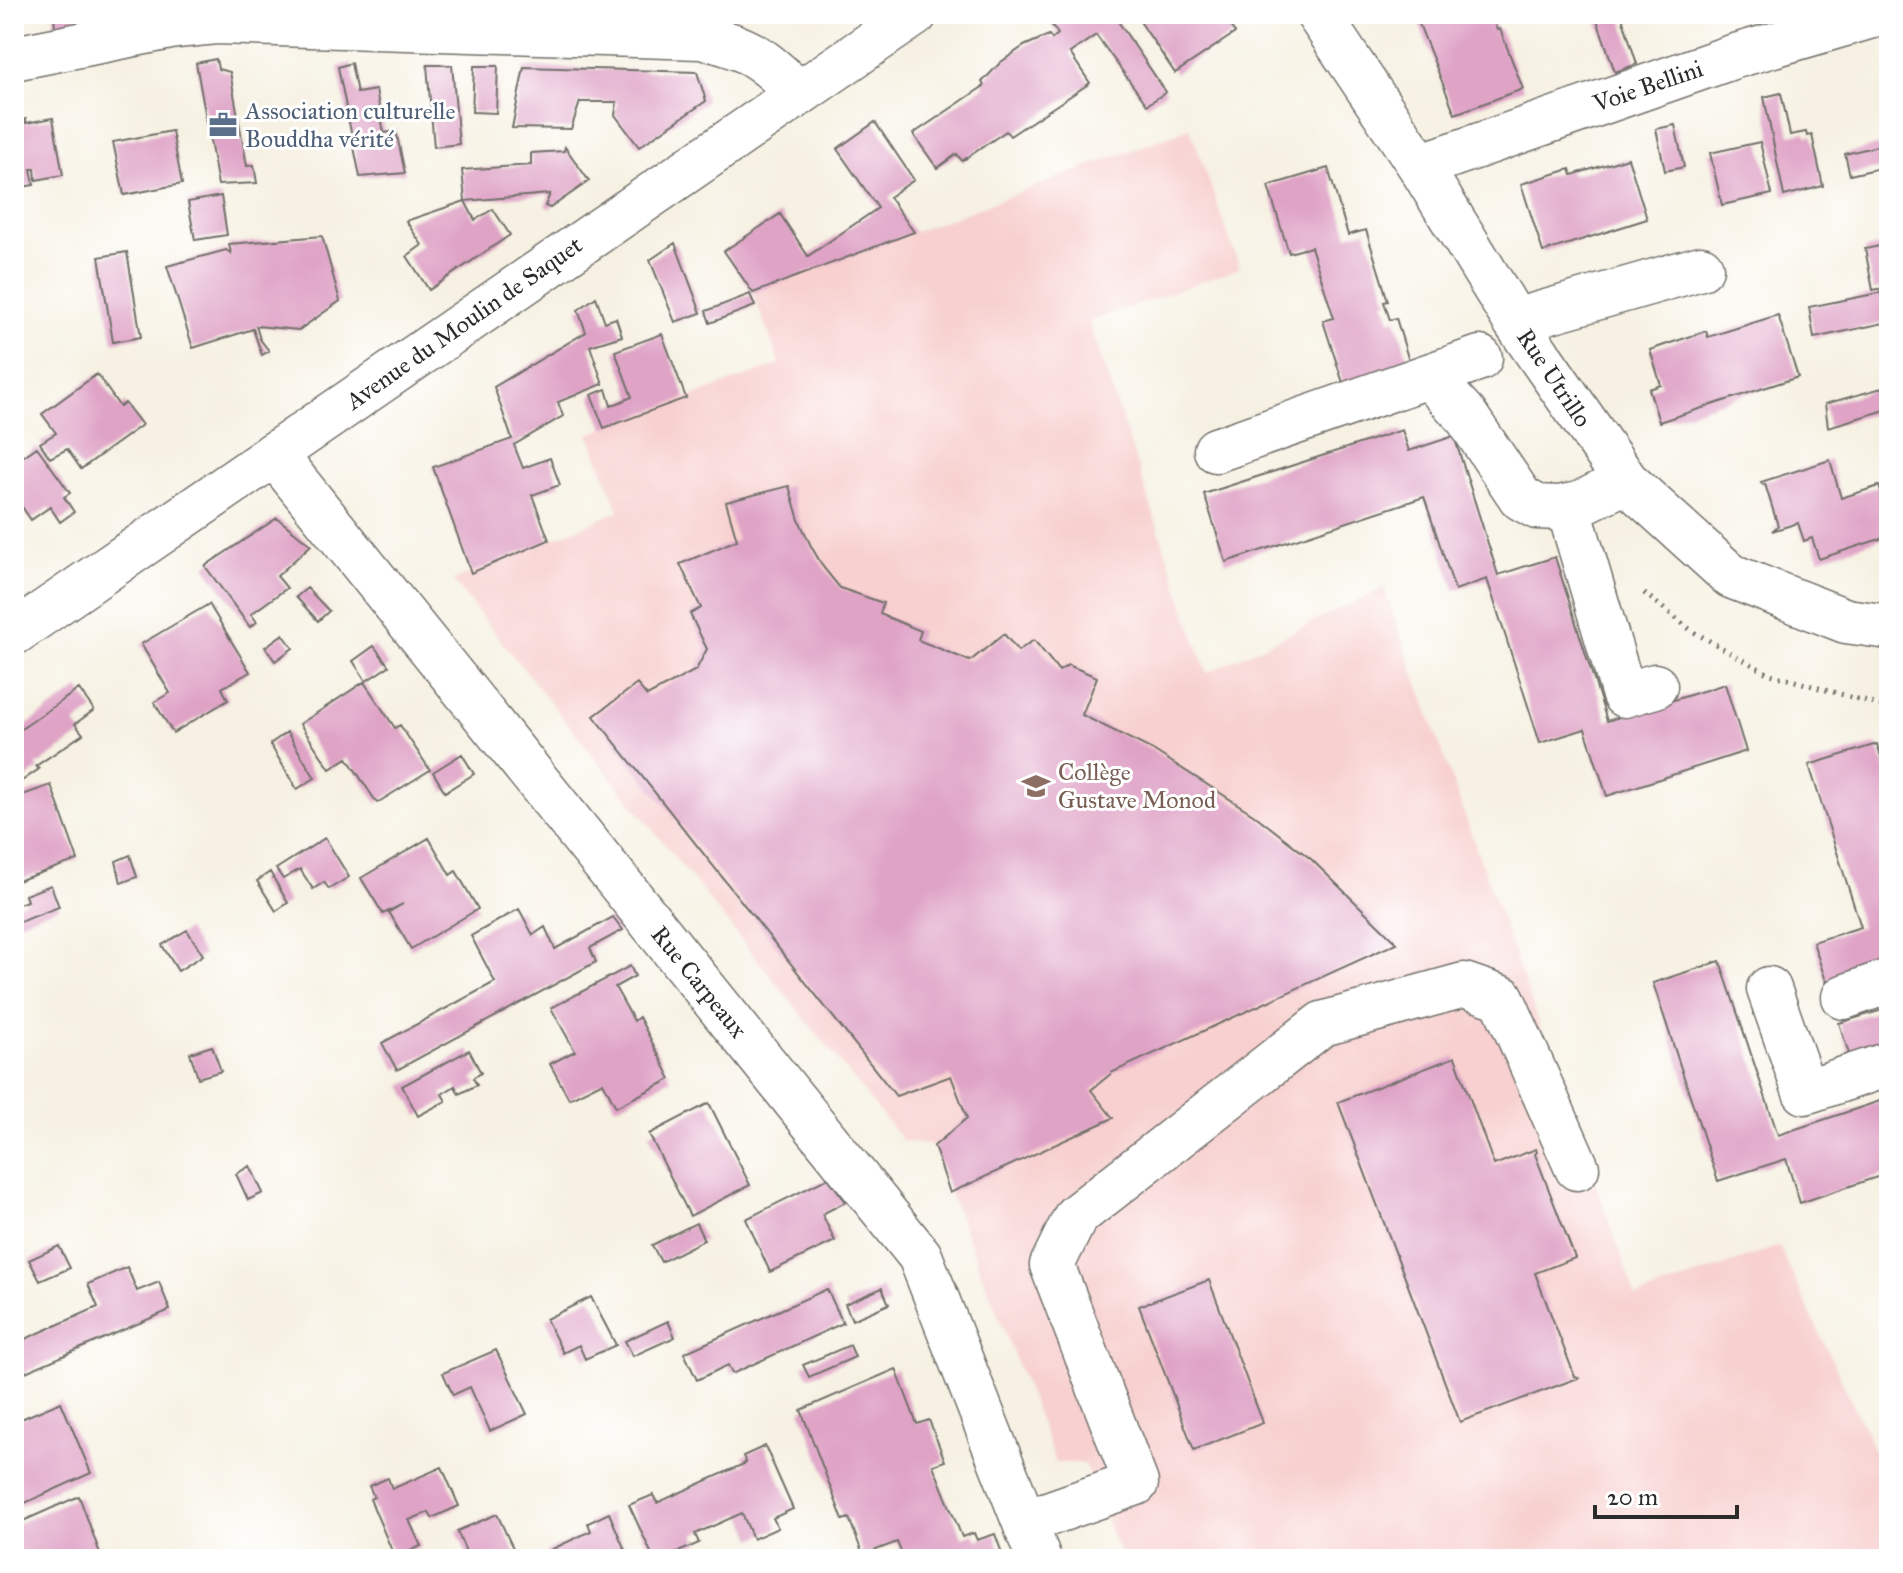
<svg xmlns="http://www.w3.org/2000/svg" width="1903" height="1573" font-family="'IM FELL Great Primer',serif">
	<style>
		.built { fill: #f7d0cf }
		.building { fill: #dfa3c6 }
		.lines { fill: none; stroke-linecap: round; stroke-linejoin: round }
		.minor-casing { stroke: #72706b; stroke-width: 47 }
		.major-casing { stroke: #72706b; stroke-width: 47 }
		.path { stroke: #72706b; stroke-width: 5; stroke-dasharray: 2 6; stroke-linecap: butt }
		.minor { stroke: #fff; stroke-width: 44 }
		.major { stroke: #fff; stroke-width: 44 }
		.labels { text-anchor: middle; stroke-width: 6; stroke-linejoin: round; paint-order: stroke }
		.street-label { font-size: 24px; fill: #2b2b2b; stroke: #fff }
		.service-label { font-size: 24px; fill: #4e5e75; stroke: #fff; text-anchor: start }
		.education-label { font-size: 24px; fill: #785e54; stroke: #fff; text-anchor: start }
	</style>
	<rect width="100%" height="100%" fill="#fff"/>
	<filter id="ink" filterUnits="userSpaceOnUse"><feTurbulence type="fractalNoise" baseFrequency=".0125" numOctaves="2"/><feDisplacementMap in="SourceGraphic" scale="16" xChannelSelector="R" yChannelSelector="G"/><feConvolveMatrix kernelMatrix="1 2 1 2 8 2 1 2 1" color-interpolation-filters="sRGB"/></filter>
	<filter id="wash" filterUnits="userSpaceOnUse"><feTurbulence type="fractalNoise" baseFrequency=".006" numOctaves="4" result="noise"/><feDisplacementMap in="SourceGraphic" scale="32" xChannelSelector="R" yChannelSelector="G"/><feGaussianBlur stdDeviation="1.8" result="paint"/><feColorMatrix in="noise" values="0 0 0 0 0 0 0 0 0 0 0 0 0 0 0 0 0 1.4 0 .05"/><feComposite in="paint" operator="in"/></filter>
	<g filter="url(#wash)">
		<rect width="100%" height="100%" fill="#f6f1e2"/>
		<path class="built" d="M 1190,128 L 1240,268 L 1089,322 L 1207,673 L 1384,588 L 1636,1297 L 1779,1246 L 1889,1482 L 1889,1559 L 1122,1559 L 1084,1463 L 1056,1463 L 950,1193 L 934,1146 L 903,1141 L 453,581 L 619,511 L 589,434 L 780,364 L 753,293 Z"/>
		<g id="blocks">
			<path class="building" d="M 54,14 L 134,14 L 55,31 Z
				M 1044,14 L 1113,14 L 1166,92 L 1147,105 L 1096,35 L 1070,53 L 1090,83 L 1010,136 L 1006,131 L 962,161 L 957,154 L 937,168 L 913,134 L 978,90 L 984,86 L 982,82 L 1001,62 L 1024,46 L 1049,35 L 1052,39 L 1058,34 Z
				M 1135,14 L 1222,14 L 1235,33 L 1175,73 Z
				M 1415,14 L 1491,14 L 1497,30 L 1500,29 L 1523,89 L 1455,114 Z
				M 1595,14 L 1621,14 L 1637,64 L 1615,72 Z
				M 216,59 L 218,69 L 230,72 L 247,166 L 254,165 L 257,183 L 218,185 L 196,63 Z
				M 351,63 L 357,93 L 376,90 L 384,133 L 396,131 L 405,173 L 360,177 L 338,67 Z
				M 427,65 L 452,65 L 459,144 L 434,147 Z
				M 474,66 L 498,66 L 496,113 L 472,112 Z
				M 524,67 L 697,72 L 706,101 L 639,147 L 615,115 L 617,102 L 580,102 L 571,129 L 512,128 Z
				M 1781,93 L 1790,135 L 1806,132 L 1807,136 L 1812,135 L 1823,186 L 1784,196 L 1764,97 Z
				M 53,118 L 63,175 L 36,180 L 35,169 L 31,169 L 34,185 L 16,188 L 14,122 L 26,119 L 26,123 Z
				M 875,122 L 914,180 L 889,197 L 914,232 L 753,293 L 724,251 L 780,214 L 808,256 L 878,208 L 837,149 Z
				M 1675,125 L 1684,167 L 1665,171 L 1656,129 Z
				M 172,131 L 182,184 L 124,195 L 113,142 Z
				M 1760,142 L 1772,194 L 1722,205 L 1710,153 Z
				M 1889,143 L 1889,166 L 1850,175 L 1845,154 Z
				M 565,147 L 589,181 L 550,208 L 545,206 L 550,194 L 465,201 L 462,170 L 531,165 L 531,153 L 564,151 Z
				M 1628,158 L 1647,219 L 1543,252 L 1521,184 L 1570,169 L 1572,175 Z
				M 1328,168 L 1348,235 L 1366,230 L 1388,301 L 1384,302 L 1390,320 L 1396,318 L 1411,368 L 1345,389 L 1323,321 L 1334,318 L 1311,247 L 1289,253 L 1268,186 Z
				M 221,196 L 227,235 L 195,240 L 188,202 Z
				M 465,201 L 475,220 L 493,209 L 510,235 L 429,290 L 407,256 L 422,245 L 406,221 Z
				M 322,236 L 340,301 L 299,330 L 256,326 L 260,339 L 269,351 L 262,355 L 253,329 L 193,348 L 167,266 L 226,250 L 231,253 L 229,244 Z
				M 675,243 L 701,313 L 675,322 L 650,260 Z
				M 1889,244 L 1889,287 L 1873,290 L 1865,249 Z
				M 127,252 L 141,337 L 113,342 L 99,257 Z
				M 1889,291 L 1889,322 L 1814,338 L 1809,307 Z
				M 750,294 L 755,306 L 710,323 L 706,311 Z
				M 596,297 L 605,322 L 616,318 L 622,336 L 590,346 L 603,384 L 558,402 L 563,416 L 514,445 L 523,468 L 550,458 L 560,485 L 532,495 L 549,540 L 471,573 L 433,467 L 512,439 L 494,387 L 586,332 L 578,310 Z
				M 1778,315 L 1798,377 L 1659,422 L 1649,389 L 1661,385 L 1650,350 L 1706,331 L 1708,337 Z
				M 662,334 L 686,398 L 604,428 L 591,395 L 606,389 L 611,406 L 632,397 L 615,351 Z
				M 97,374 L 120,407 L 125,403 L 142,425 L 81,469 L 67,449 L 50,458 L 40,443 L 56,433 L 42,414 Z
				M 1889,386 L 1889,409 L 1828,427 L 1825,404 Z
				M 1402,430 L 1409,451 L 1454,436 L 1498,575 L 1555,557 L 1607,721 L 1725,684 L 1746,751 L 1607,796 L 1585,729 L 1540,743 L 1487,579 L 1455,590 L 1424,497 L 1226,562 L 1204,494 Z
				M 37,447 L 70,493 L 64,497 L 74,512 L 60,522 L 50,507 L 31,520 L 14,495 L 14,463 Z
				M 1830,460 L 1841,498 L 1879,486 L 1889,516 L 1889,536 L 1819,559 L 1812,538 L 1804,541 L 1798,523 L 1772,531 L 1778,526 L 1765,484 L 1763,485 L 1761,482 Z
				M 789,486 L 799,520 L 811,546 L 823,567 L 840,588 L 883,603 L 880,614 L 921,631 L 918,640 L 970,661 L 1004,634 L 1018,651 L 1034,640 L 1059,671 L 1068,665 L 1097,677 L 1082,715 L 1153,750 L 1253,814 L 1311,859 L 1397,943 L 1113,1072 L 1091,1090 L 1113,1118 L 950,1193 L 934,1146 L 967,1118 L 951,1076 L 896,1096 L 594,716 L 637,684 L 647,696 L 696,670 L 707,649 L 690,614 L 701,608 L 680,564 L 737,540 L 726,502 Z
				M 277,518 L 311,545 L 277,576 L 287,588 L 251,614 L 257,622 L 250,627 L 205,566 Z
				M 307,588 L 329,611 L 318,621 L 296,597 Z
				M 209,604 L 250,672 L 222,688 L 228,700 L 173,733 L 154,702 L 170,693 L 141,644 Z
				M 283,634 L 293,648 L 275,661 L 265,647 Z
				M 374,646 L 389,666 L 366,681 L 353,661 Z
				M 364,682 L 395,728 L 400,725 L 430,770 L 377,803 L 347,758 L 330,769 L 300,724 Z
				M 79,689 L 94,710 L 75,724 L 83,734 L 36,766 L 39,769 L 16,785 L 14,738 L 17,737 L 14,734 Z
				M 287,732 L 315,778 L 297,789 L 270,744 Z
				M 1877,744 L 1889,781 L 1889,961 L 1826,981 L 1813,942 L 1861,927 L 1809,765 Z
				M 462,754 L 474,774 L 445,792 L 433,772 Z
				M 51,785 L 78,860 L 14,882 L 14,798 Z
				M 325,838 L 349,877 L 329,889 L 324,882 L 313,889 L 300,869 L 283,879 L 276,869 Z
				M 429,838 L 450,875 L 456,871 L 478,909 L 411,949 L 389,912 L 403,904 L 383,914 L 361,878 Z
				M 130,855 L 137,877 L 121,883 L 116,861 Z
				M 270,872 L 288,903 L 276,911 L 257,881 Z
				M 51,885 L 59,907 L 14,924 L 14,906 L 27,901 L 25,895 Z
				M 519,909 L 533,935 L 545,927 L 555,949 L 613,917 L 623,930 L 590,948 L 596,962 L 397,1070 L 382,1043 L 495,982 L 471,936 Z
				M 187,930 L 203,955 L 178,971 L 162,945 Z
				M 1720,961 L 1778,1135 L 1889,1098 L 1889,1173 L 1800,1203 L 1786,1159 L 1718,1181 L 1653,983 Z
				M 630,966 L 635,976 L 615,987 L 634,1021 L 639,1017 L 671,1079 L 616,1107 L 603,1082 L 569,1099 L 550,1064 L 575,1051 L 551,1008 Z
				M 1889,1008 L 1889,1051 L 1852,1063 L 1839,1023 Z
				M 212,1046 L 221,1071 L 198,1078 L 190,1053 Z
				M 469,1050 L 481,1073 L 473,1078 L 477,1085 L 459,1094 L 455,1086 L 442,1094 L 446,1101 L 418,1116 L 402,1086 Z
				M 1455,1057 L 1494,1165 L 1536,1149 L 1537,1152 L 1535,1154 L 1575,1258 L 1535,1273 L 1575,1377 L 1578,1378 L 1460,1422 L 1338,1102 Z
				M 709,1103 L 750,1185 L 690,1216 L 649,1134 Z
				M 250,1166 L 263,1193 L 248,1200 L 236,1174 Z
				M 828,1178 L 846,1202 L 822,1214 L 835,1241 L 770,1272 L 746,1219 Z
				M 696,1223 L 704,1240 L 661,1262 L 652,1245 Z
				M 59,1246 L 70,1268 L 40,1281 L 29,1260 Z
				M 127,1267 L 137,1291 L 159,1282 L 170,1310 L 14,1377 L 14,1344 L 98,1307 L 88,1284 Z
				M 1209,1280 L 1263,1423 L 1194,1450 L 1139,1306 Z
				M 882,1288 L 889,1304 L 852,1320 L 845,1304 Z
				M 827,1289 L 843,1323 L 732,1374 L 728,1365 L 697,1380 L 684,1353 Z
				M 591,1297 L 616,1345 L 585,1359 L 579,1345 L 563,1353 L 546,1319 Z
				M 668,1321 L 675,1337 L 633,1356 L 625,1341 Z
				M 850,1345 L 855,1357 L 809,1377 L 803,1365 Z
				M 496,1350 L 527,1414 L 490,1431 L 470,1387 L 453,1395 L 443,1373 Z
				M 896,1369 L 917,1424 L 929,1420 L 945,1461 L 933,1465 L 962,1537 L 974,1533 L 977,1540 L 995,1534 L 1004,1559 L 904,1559 L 897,1542 L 863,1555 L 849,1518 L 843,1520 L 801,1410 Z
				M 61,1402 L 91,1473 L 14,1508 L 14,1422 Z
				M 765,1446 L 793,1509 L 773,1518 L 778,1528 L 753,1539 L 742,1513 L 695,1534 L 699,1543 L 676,1553 L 679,1559 L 654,1559 L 629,1505 L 653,1495 L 657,1503 L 746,1463 L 743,1456 Z
				M 442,1467 L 459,1506 L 432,1518 L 429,1512 L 409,1520 L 421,1546 L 395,1558 L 370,1499 L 374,1497 L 369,1486 L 388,1478 L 392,1489 Z
				M 79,1496 L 102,1559 L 14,1559 L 14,1525 Z
				M 609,1513 L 629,1559 L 550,1559 L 546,1552 L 591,1531 L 588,1523 Z
				M 497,1514 L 518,1559 L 456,1559 L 467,1554 L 457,1531 Z"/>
		</g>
	</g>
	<g filter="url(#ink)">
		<use href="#blocks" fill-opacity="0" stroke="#72706b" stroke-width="2"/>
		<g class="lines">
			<defs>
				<path id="minor" d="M 1318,14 L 1420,166 L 1515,321 L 1626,481 L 1731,576 L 1846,621 L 1889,627
					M 14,58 L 176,26 L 216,22 L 701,37 C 747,46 766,60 798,93
					M 1420,166 L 1732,57 L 1879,14
					M 1515,321 L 1701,268
					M 1429,376 L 1466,416 L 1521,498 L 1537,507 L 1559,508 L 1579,504 L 1626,481
					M 1216,450 L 1480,358
					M 274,454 L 920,1256 L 1039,1559
					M 1568,506 L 1624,695 L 1655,686
					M 1769,989 L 1805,1092 L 1889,1064
					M 1844,997 L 1889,981
					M 1025,1522 L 1136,1483 L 1052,1265 L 1076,1216 L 1322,1024 L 1464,985 L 1502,998 L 1577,1168"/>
				<path id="major" d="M 14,633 L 915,14"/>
			</defs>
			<use href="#minor" class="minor-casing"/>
			<use href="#major" class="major-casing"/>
			<path class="path" d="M 1644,593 L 1692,631 L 1767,673 L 1889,708"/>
			<use href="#minor" class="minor"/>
			<use href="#major" class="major"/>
		</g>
	</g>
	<defs>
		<symbol id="office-bare" viewBox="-9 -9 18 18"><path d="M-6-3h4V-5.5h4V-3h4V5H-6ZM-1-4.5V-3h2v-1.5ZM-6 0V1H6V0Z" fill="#5c6f8a" stroke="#fff" stroke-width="2.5" paint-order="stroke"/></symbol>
		<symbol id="school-bare" viewBox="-9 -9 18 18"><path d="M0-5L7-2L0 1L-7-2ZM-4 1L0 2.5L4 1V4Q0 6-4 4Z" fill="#8d6e63" stroke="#fff" stroke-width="2.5" paint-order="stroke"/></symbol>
	</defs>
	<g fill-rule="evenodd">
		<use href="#office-bare" x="203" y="105" width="40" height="40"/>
		<use href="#school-bare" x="1016" y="766" width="40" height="40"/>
	</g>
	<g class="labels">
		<g class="street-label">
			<text transform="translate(1648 86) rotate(-19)" y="8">Voie Bellini</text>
			<text transform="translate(464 323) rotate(-35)" y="8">Avenue du Moulin de Saquet</text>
			<text transform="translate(1554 378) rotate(56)" y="8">Rue Utrillo</text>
			<text transform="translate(699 982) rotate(51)" y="8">Rue Carpeaux</text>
		</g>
		<g class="service-label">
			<text x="245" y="119">Association culturelle<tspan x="245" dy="28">Bouddha vérité</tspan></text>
		</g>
		<g class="education-label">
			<text x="1058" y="780">Collège<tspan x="1058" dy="28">Gustave Monod</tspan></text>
		</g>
	</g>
	<rect width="1903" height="1573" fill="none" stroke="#fff" stroke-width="48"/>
	<path d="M1595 1505v12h142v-12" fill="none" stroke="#2b2b2b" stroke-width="4"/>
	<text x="1607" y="1505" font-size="24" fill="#2b2b2b" stroke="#ffffff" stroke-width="6" paint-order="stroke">20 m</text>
</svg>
